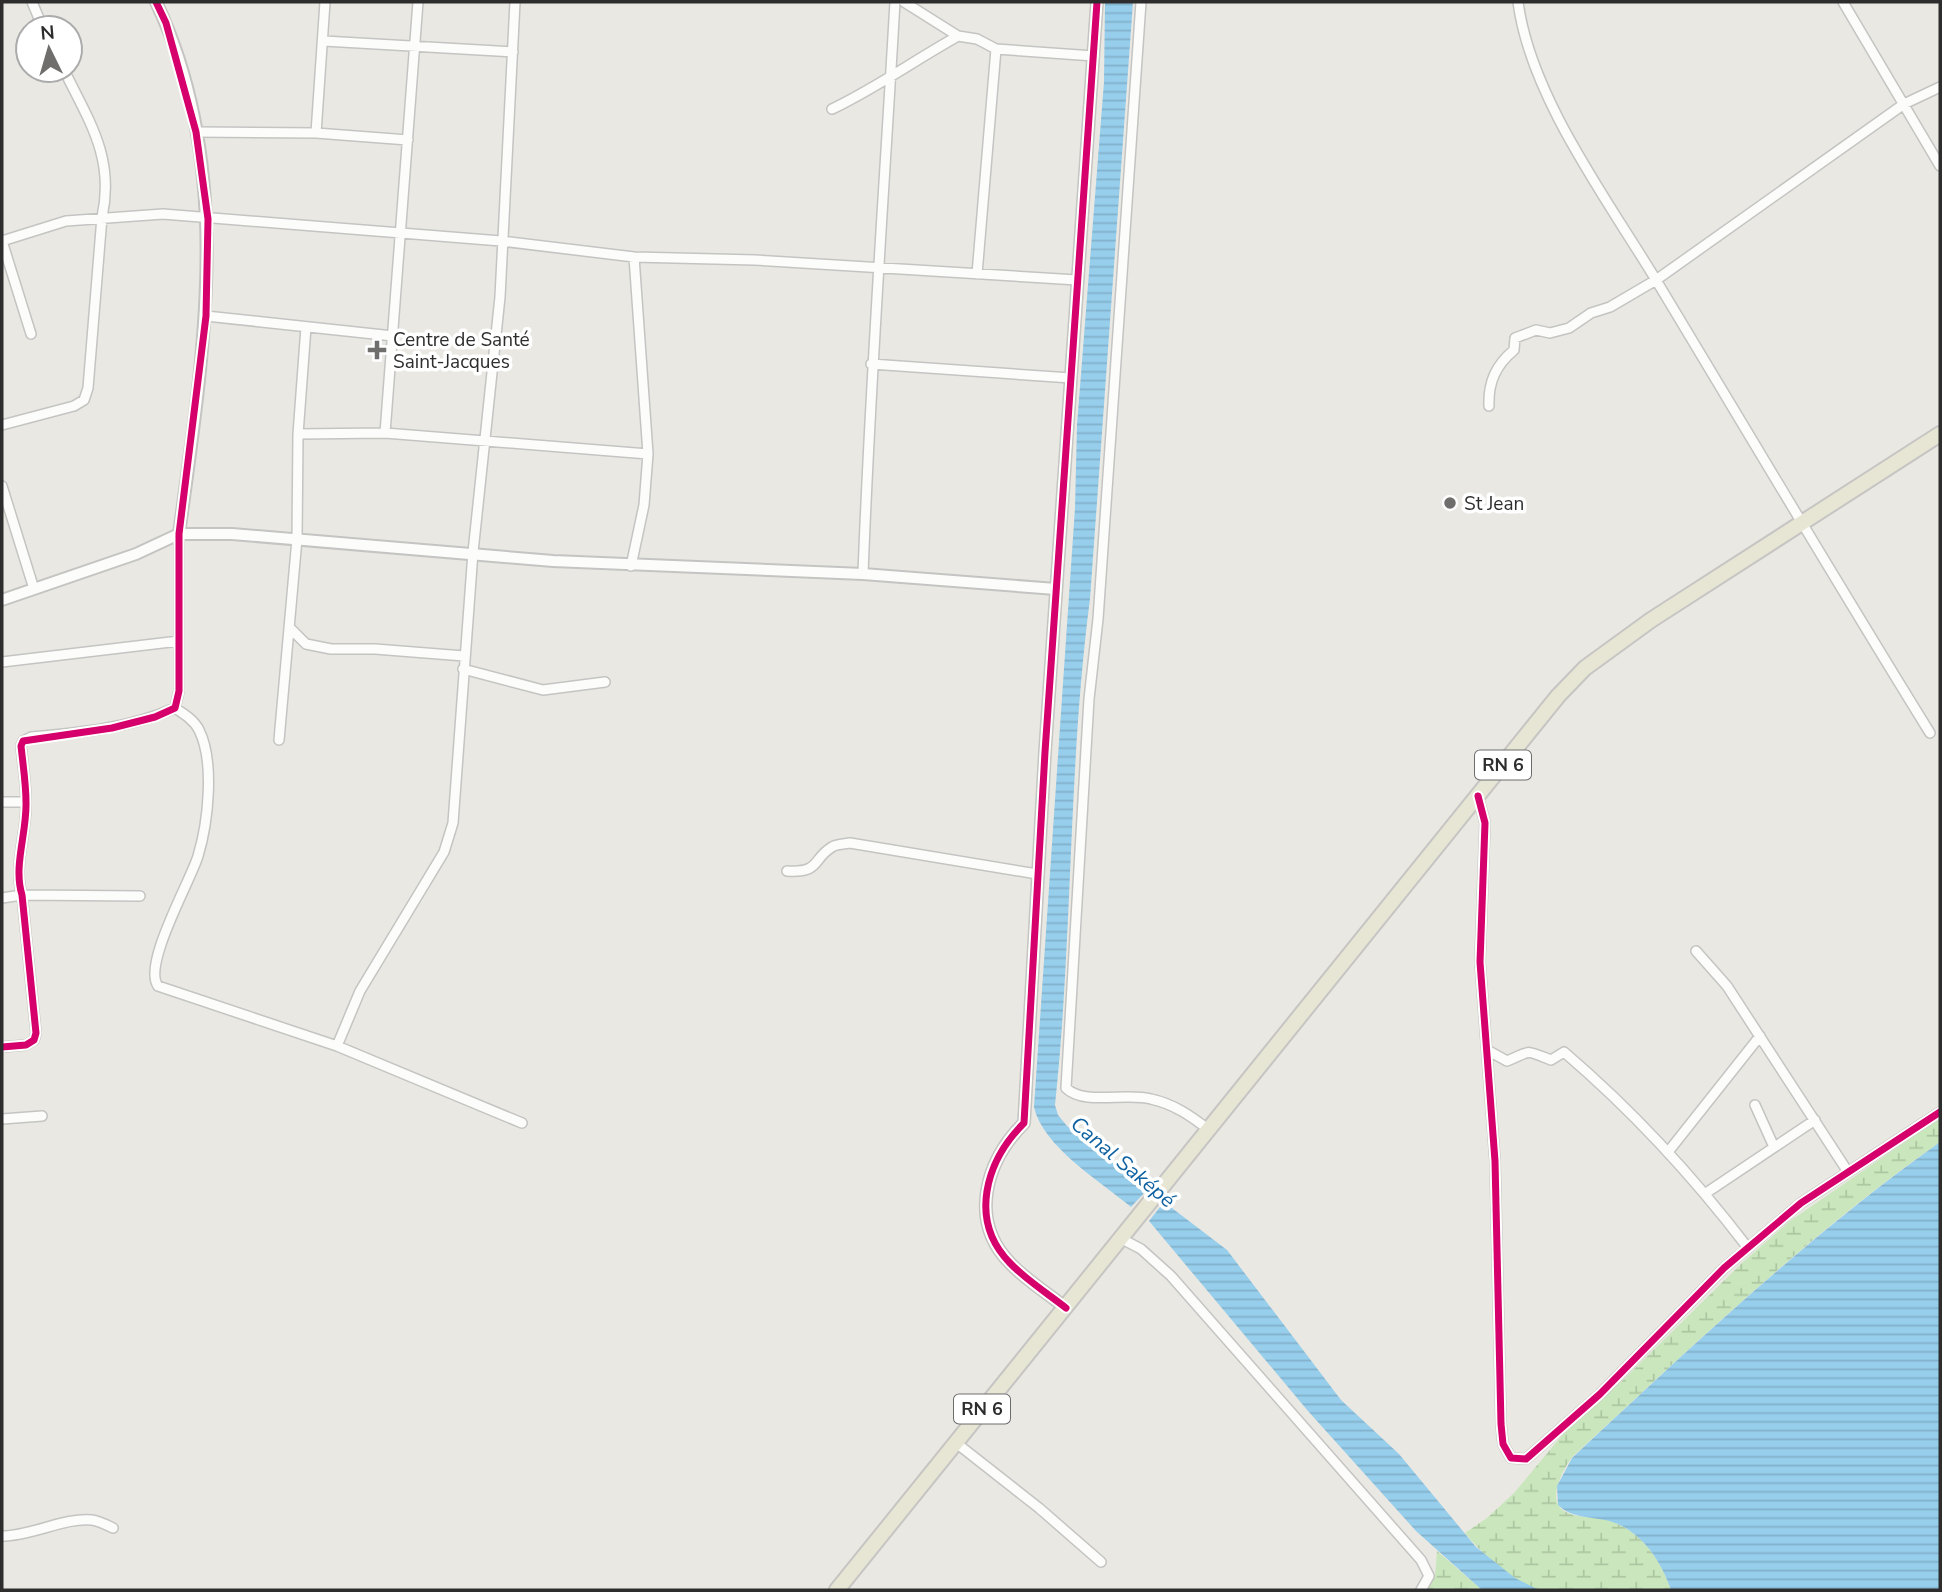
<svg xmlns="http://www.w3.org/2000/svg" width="1942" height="1592" font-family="'Nunito Sans',sans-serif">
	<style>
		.wetland { fill: url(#wetland-marsh) }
		.water { fill: url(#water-rules) }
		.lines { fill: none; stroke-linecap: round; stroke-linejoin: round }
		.minor-casing { stroke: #c4c4c3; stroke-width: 12 }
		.tertiary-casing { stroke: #c4c4c3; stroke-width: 14 }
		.primary-casing { stroke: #c6c5c3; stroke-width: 18 }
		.minor { stroke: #fcfcfb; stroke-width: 9 }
		.tertiary { stroke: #fcfcfb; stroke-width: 10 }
		.primary { stroke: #e7e5d4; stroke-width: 14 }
		.cycleway-casing { stroke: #fff; stroke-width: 11 }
		.cycleway { stroke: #d6006c; stroke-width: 7 }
		.poi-dot { fill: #6f6e6c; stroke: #fff; stroke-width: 2.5 }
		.labels { text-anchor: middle; stroke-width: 7; stroke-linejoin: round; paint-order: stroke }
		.shield { fill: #fff; stroke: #6c6c6c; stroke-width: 2 }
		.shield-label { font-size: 18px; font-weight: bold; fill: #2d2d2d }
		.poi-label { font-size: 19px; fill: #2d2d2d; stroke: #fff; text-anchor: start }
		.water-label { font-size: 21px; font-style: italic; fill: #0d61a1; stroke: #fff }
	</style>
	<defs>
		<pattern id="wetland-marsh" width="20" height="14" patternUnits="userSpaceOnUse" patternTransform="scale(1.75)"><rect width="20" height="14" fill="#c9e6bc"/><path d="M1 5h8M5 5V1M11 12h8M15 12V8" fill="none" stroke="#adc6a2"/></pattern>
		<pattern id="water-rules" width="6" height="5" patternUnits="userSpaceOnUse" patternTransform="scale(1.75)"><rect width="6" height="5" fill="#96ceec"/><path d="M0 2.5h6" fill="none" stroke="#82b1cb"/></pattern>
	</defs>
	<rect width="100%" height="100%" fill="#eae8e2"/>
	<path class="wetland" d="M 1940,1118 L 1940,1142 C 1807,1235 1691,1348 1572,1457 C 1563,1470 1546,1499 1564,1511 C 1575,1518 1594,1517 1607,1520 C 1640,1529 1661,1560 1671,1590 C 1645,1590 1554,1592 1536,1589 C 1509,1578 1483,1555 1465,1533 L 1487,1518 L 1514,1493 L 1565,1432 L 1621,1382 L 1742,1263 L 1790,1221 Z
		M 1437,1551 L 1482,1590 L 1426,1590 L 1435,1576 Z"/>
	<path class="water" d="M 1105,2 L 1133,2 L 1090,599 C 1068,766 1073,937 1055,1105 L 1058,1115 L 1067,1126 L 1147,1190 L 1131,1207 C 1100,1181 1043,1147 1034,1107 L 1075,508 L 1077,425 L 1104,82 Z
		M 1940,1142 L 1940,1590 L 1671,1590 C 1661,1560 1639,1527 1605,1520 C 1588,1517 1570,1517 1558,1505 L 1557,1486 L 1572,1458 C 1691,1347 1808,1236 1940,1142 Z
		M 1164,1202 L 1227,1250 L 1341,1400 L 1399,1454 L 1476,1547 L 1515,1578 L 1539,1590 L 1482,1590 L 1416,1531 L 1308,1411 L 1149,1221 Z"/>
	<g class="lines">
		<defs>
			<path id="minor" d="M 32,2 L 43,28
				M 904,2 L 958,36 L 977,39 L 996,49 L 1094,56
				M 1141,2 L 1098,619 L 1089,699 L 1066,1088 C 1084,1106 1126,1092 1151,1099 C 1174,1104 1191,1116 1209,1130
				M 1518,2 C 1530,96 1607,199 1656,280 C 1747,431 1837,583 1930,733
				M 1843,2 L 1940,166
				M 324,41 L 513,52
				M 832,109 C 876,88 915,60 958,36
				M 196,132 L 316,133 L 408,140
				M 316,133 L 325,2
				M 2,241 L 66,221 L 163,214 L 501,241 L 634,257 L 755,260 L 1077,280
				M 2,241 L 31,334
				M 977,274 L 996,49
				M 206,316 L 393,336
				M 871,364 L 1071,378
				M 1489,406 C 1488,382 1496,365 1514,350 L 1515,338 L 1536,330 L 1550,333 L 1569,328 L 1591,313 L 1610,307 L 1656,280 L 1904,104 L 1940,87
				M 2,425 L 74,406 L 84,400 L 88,388 L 102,217 C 115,158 89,121 64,70
				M 385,433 L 418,2
				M 298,434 L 385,433 L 648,454
				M 2,486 L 34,589
				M 631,566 L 644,505 L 648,454 L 634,257
				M 863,574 C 870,383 884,193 895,2
				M 291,629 L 306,644 L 331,649 L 375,649 L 464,656
				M 2,662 L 179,641
				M 463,669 L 543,690 L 605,682
				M 175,708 C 184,714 194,720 199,730 C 215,762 208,823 198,856 C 191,880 142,965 158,986 L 337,1046 L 522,1123
				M 279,740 L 297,539 L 298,434 L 306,327
				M 1478,796 L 1485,823 L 1480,962 L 1495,1161 L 1501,1424 L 1503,1444 L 1511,1458 L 1526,1459 L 1600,1394 L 1724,1268 L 1801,1203 L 1940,1112
				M 2,802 L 26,802
				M 787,871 C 821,873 812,859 832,847 C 836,844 845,844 850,843 L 1037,874
				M 2,898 L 22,895 L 140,896
				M 1696,951 L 1727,986 L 1848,1172
				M 337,1046 L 360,991 L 444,852 L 453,823 L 473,552 L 500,297 L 515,2
				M 2,1047 L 26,1045 L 34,1040 L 36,1033 L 22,895 C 13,866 27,833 26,802 C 26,784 23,765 21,746 L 23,741 L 31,737 C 80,733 130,728 175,708 L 179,691 L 179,534
				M 1487,1050 L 1507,1061 C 1532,1051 1523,1049 1551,1060 L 1564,1052 C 1633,1111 1693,1176 1748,1248
				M 1755,1105 L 1774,1147
				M 2,1119 L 42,1116
				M 1668,1152 L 1760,1036
				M 1706,1193 L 1815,1120
				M 1122,1239 L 1141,1249 L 1171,1276 L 1421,1560 L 1429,1576 L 1421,1590
				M 955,1442 L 1039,1508 L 1101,1562
				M 2,1536 C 32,1536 65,1517 92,1520 C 99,1521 107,1525 113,1528"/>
			<path id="tertiary" d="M 156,2 C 236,169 203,358 179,534
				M 2,600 L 136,554 L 179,534 L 232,534 L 553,561 L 863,574 L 1056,589
				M 1066,1308 C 1047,1293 1026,1280 1010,1263 C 968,1220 986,1161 1024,1123 L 1045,752 L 1097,2"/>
			<path id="primary" d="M 837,1590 L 1558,696 L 1585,668 L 1651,620 L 1940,434"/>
		</defs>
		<use href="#minor" class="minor-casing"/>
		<use href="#tertiary" class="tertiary-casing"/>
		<use href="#primary" class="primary-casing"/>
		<use href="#minor" class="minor"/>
		<use href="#tertiary" class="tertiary"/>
		<use href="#primary" class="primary"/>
		<defs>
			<path id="cycleway" d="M 1478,796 L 1485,823 L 1480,962 L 1495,1161 L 1501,1424 L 1503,1444 L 1511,1458 L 1526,1459 L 1600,1394 L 1724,1268 L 1801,1203 L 1940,1112
				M 2,1047 L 26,1045 L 34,1040 L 36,1033 L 22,895 C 13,866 27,833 26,802 C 26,784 23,765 21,746 L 23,741 L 112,728 L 155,717 L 175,708 L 179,691 L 179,534 L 206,316 L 208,219 L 196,132 L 166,23 L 156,2
				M 1066,1308 C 1047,1293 1026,1280 1010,1263 C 968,1220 986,1161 1024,1123 L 1045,752 L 1097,2"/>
		</defs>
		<use href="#cycleway" class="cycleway-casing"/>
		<use href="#cycleway" class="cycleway"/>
	</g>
	<g class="poi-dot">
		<path d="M373.5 339.5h7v7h7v7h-7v7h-7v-7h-7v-7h7z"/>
		<circle cx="1450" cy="503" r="7"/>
	</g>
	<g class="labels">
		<g class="shield">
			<rect x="1475" y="750.5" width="56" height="29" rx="5"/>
			<rect x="954" y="1394.5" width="56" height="29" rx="5"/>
		</g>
		<g class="shield-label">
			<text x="1503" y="771">RN 6</text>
			<text x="982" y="1415">RN 6</text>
		</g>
		<g class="poi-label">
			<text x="393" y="346">Centre de Santé<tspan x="393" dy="22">Saint-Jacques</tspan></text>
			<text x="1464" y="510">St Jean</text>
		</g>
		<g class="water-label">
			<text transform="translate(1123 1162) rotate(40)" y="7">Canal Saképé</text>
		</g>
	</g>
	<rect width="1942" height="1592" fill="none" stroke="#2d2d2d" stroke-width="7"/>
	<g transform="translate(49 49) rotate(355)"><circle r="33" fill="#ffffff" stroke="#ababab" stroke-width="2"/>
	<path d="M0-5L12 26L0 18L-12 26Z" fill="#6f6e6c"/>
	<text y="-10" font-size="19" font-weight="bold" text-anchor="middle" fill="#2d2d2d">N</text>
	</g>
</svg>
